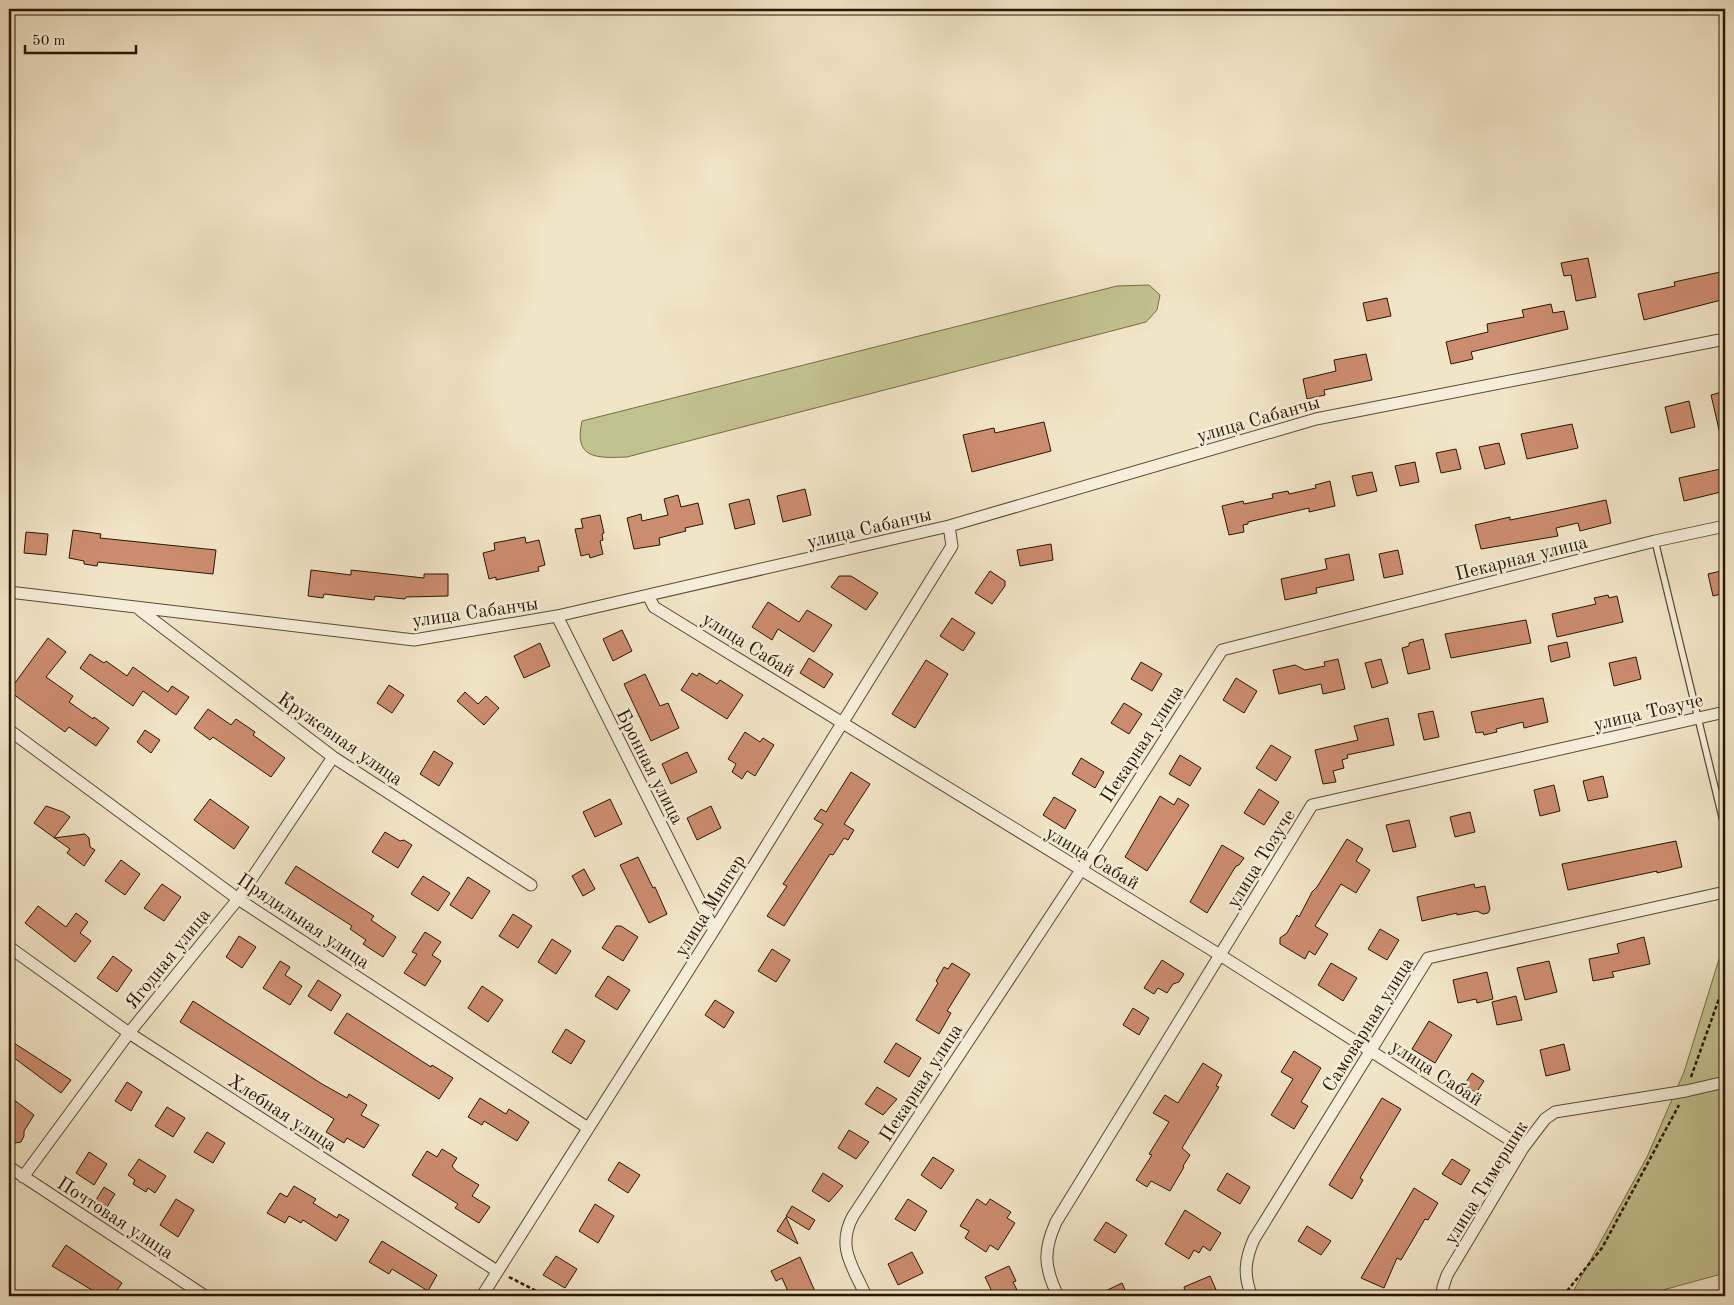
<svg xmlns="http://www.w3.org/2000/svg" width="1734" height="1305" font-family="'Old Standard TT',serif">
	<style>
		.green { fill: #c2c290; stroke: #766c48 }
		.building { fill: #cc8c6f; stroke: #291700 }
		.lines { fill: none; stroke-linecap: round; stroke-linejoin: round }
		.lane-casing { stroke: #5b4a32; stroke-width: 8 }
		.street-casing { stroke: #5b4a32; stroke-width: 13 }
		.path { stroke: #291700; stroke-width: 2.5; stroke-dasharray: 4 2.5; stroke-linecap: butt }
		.lane { stroke: #f6eedb; stroke-width: 5.5 }
		.street { stroke: #f6eedb; stroke-width: 11 }
		.labels { text-anchor: middle; stroke-width: 5; stroke-linejoin: round; paint-order: stroke }
		.street-label { font-size: 19px; fill: #291700; stroke: #f6eedb }
	</style>
	<rect width="100%" height="100%" fill="#f1e5c7"/>
	<filter id="stains"><feTurbulence type="fractalNoise" baseFrequency=".004" numOctaves="4"/><feColorMatrix values="0 0 0 0 .2 0 0 0 0 .09 0 0 0 0 .02 0 0 0 .5 -.17"/></filter>
	<radialGradient id="worn" r=".72"><stop offset=".6" stop-color="#630" stop-opacity="0"/><stop offset="1" stop-color="#630" stop-opacity=".3"/></radialGradient>
	<path class="green" d="M 1149,285 L 1160,295 L 1157,310 L 1146,322 L 627,457 C 598,458 573,460 582,421 L 1117,286 Z
		M 1725,940 L 1725,1273 L 1641,1296 L 1574,1290 L 1647,1157 L 1684,1072 Z"/>
	<path class="building" d="M 1588,258 L 1596,297 L 1576,301 L 1571,275 L 1564,276 L 1561,263 Z
		M 1725,271 L 1725,299 L 1644,320 L 1638,294 L 1675,286 L 1674,282 Z
		M 1387,298 L 1391,316 L 1367,321 L 1363,303 Z
		M 1551,304 L 1553,313 L 1564,311 L 1568,329 L 1471,352 L 1473,359 L 1451,364 L 1446,342 L 1488,332 L 1487,324 L 1524,317 L 1522,310 Z
		M 1366,354 L 1372,380 L 1324,390 L 1325,395 L 1307,399 L 1303,379 L 1336,371 L 1334,360 Z
		M 1725,391 L 1725,433 L 1720,434 L 1711,395 Z
		M 1689,401 L 1695,427 L 1671,433 L 1665,407 Z
		M 1044,422 L 1051,451 L 972,472 L 963,435 L 994,428 L 995,433 Z
		M 1572,424 L 1578,448 L 1527,459 L 1521,434 Z
		M 1499,443 L 1505,464 L 1485,469 L 1479,447 Z
		M 1456,449 L 1461,469 L 1441,473 L 1436,453 Z
		M 1415,462 L 1419,482 L 1400,486 L 1395,466 Z
		M 1725,468 L 1725,491 L 1684,501 L 1679,478 Z
		M 1372,472 L 1377,491 L 1357,496 L 1352,476 Z
		M 1330,481 L 1335,506 L 1309,512 L 1309,508 L 1248,522 L 1248,524 L 1243,525 L 1244,532 L 1229,535 L 1222,506 L 1243,501 L 1244,504 L 1273,498 L 1272,494 L 1288,491 L 1289,494 L 1316,488 L 1315,485 Z
		M 805,489 L 811,515 L 783,522 L 777,496 Z
		M 678,495 L 681,507 L 698,503 L 703,524 L 685,528 L 686,531 L 659,538 L 660,545 L 634,549 L 627,518 L 641,514 L 642,521 L 668,515 L 664,499 Z
		M 749,499 L 755,524 L 735,529 L 729,504 Z
		M 1606,500 L 1611,523 L 1580,531 L 1578,523 L 1556,528 L 1558,536 L 1481,549 L 1475,525 L 1510,517 L 1510,520 L 1555,511 Z
		M 600,515 L 604,533 L 602,534 L 603,540 L 600,541 L 603,554 L 590,558 L 589,554 L 581,556 L 575,529 L 583,528 L 581,519 Z
		M 73,530 L 101,534 L 100,538 L 216,550 L 213,574 L 98,562 L 97,566 L 84,564 L 84,561 L 69,558 Z
		M 26,532 L 48,534 L 46,555 L 24,553 Z
		M 525,537 L 526,543 L 539,540 L 545,565 L 538,567 L 539,571 L 496,580 L 496,577 L 489,579 L 483,553 L 495,550 L 494,543 Z
		M 1051,544 L 1053,560 L 1020,566 L 1017,550 Z
		M 1398,550 L 1403,574 L 1384,578 L 1379,554 Z
		M 1349,554 L 1354,580 L 1316,588 L 1317,593 L 1285,600 L 1281,579 L 1327,569 L 1325,559 Z
		M 311,570 L 351,575 L 351,570 L 424,578 L 424,574 L 448,574 L 448,596 L 406,597 L 405,599 L 375,596 L 374,600 L 324,594 L 323,598 L 308,596 Z
		M 990,571 L 1005,581 L 1005,586 L 992,604 L 975,593 Z
		M 1721,571 L 1721,573 L 1725,572 L 1725,593 L 1713,596 L 1708,574 Z
		M 839,576 L 851,576 L 878,593 L 866,610 L 831,587 Z
		M 1608,595 L 1609,598 L 1617,596 L 1623,622 L 1557,637 L 1552,614 L 1596,604 L 1594,598 Z
		M 768,602 L 799,622 L 807,610 L 832,625 L 814,652 L 778,629 L 772,640 L 752,627 Z
		M 952,618 L 975,633 L 963,651 L 940,636 Z
		M 1526,620 L 1531,643 L 1451,658 L 1445,634 Z
		M 622,630 L 632,651 L 613,661 L 603,639 Z
		M 48,638 L 66,652 L 46,677 L 73,696 L 69,702 L 93,719 L 94,717 L 109,728 L 96,746 L 69,727 L 65,732 L 9,691 Z
		M 1423,639 L 1430,669 L 1408,674 L 1402,648 L 1409,646 L 1409,643 Z
		M 1567,642 L 1570,657 L 1551,662 L 1548,646 Z
		M 540,643 L 550,666 L 524,678 L 514,656 Z
		M 90,654 L 104,663 L 106,661 L 127,676 L 133,667 L 168,692 L 172,686 L 189,697 L 176,715 L 143,691 L 133,706 L 80,668 Z
		M 1636,657 L 1641,679 L 1614,686 L 1609,663 Z
		M 809,658 L 833,674 L 824,688 L 800,673 Z
		M 1338,659 L 1345,689 L 1323,694 L 1321,684 L 1279,694 L 1273,670 L 1295,665 L 1305,670 L 1325,666 L 1324,662 Z
		M 1381,659 L 1388,683 L 1372,688 L 1365,663 Z
		M 926,660 L 948,674 L 915,728 L 892,714 Z
		M 1141,662 L 1162,674 L 1152,691 L 1131,679 Z
		M 692,673 L 697,676 L 699,673 L 717,684 L 720,680 L 743,695 L 727,719 L 681,690 Z
		M 645,674 L 660,706 L 668,703 L 679,728 L 651,741 L 624,684 Z
		M 1236,678 L 1257,691 L 1244,713 L 1223,700 Z
		M 389,685 L 404,695 L 392,713 L 377,703 Z
		M 465,692 L 478,704 L 486,696 L 499,708 L 484,725 L 457,701 Z
		M 1543,698 L 1548,722 L 1524,728 L 1523,722 L 1496,729 L 1497,732 L 1484,735 L 1483,732 L 1476,733 L 1471,712 Z
		M 1124,703 L 1142,714 L 1129,734 L 1111,723 Z
		M 208,709 L 231,725 L 236,719 L 255,732 L 253,735 L 285,758 L 271,777 L 213,737 L 210,740 L 194,728 Z
		M 1433,711 L 1439,737 L 1424,740 L 1418,714 Z
		M 1388,718 L 1394,745 L 1347,755 L 1348,758 L 1342,760 L 1344,768 L 1333,771 L 1336,782 L 1323,784 L 1315,750 L 1358,740 L 1354,726 Z
		M 145,730 L 160,740 L 151,753 L 137,742 Z
		M 745,732 L 760,742 L 763,738 L 774,745 L 755,776 L 747,771 L 742,779 L 732,772 L 736,764 L 728,759 Z
		M 1271,745 L 1291,757 L 1276,781 L 1256,768 Z
		M 434,751 L 453,763 L 439,786 L 420,774 Z
		M 687,752 L 697,772 L 671,784 L 662,764 Z
		M 1180,755 L 1201,768 L 1190,786 L 1169,774 Z
		M 1081,758 L 1104,772 L 1095,788 L 1072,774 Z
		M 851,772 L 870,784 L 844,824 L 854,830 L 848,840 L 844,838 L 833,855 L 830,854 L 784,926 L 767,916 L 787,886 L 783,884 L 823,824 L 814,819 L 821,809 L 826,812 Z
		M 1603,776 L 1608,797 L 1588,801 L 1583,781 Z
		M 1554,785 L 1560,811 L 1540,816 L 1534,790 Z
		M 1259,789 L 1279,802 L 1264,825 L 1244,813 Z
		M 1160,796 L 1174,805 L 1178,798 L 1189,805 L 1147,871 L 1125,857 Z
		M 1054,797 L 1076,810 L 1065,829 L 1043,815 Z
		M 210,799 L 249,827 L 234,849 L 194,820 Z
		M 610,799 L 622,824 L 595,837 L 583,812 Z
		M 46,806 L 63,812 L 70,817 L 54,838 L 85,834 L 89,838 L 90,847 L 95,850 L 84,866 L 67,853 L 70,849 L 34,823 Z
		M 711,806 L 721,828 L 697,840 L 687,818 Z
		M 1470,812 L 1475,832 L 1455,837 L 1450,817 Z
		M 1409,820 L 1416,847 L 1393,852 L 1386,825 Z
		M 385,832 L 400,841 L 404,840 L 412,845 L 398,868 L 372,852 Z
		M 1347,839 L 1363,849 L 1356,861 L 1370,870 L 1356,893 L 1341,884 L 1315,926 L 1328,934 L 1315,955 L 1309,951 L 1305,959 L 1280,944 L 1280,938 L 1287,933 L 1297,915 L 1299,917 L 1312,892 L 1317,887 Z
		M 1676,841 L 1682,867 L 1657,873 L 1657,871 L 1568,890 L 1562,864 Z
		M 1222,845 L 1244,858 L 1239,865 L 1236,866 L 1207,913 L 1190,902 Z
		M 638,857 L 653,888 L 655,887 L 667,914 L 649,923 L 620,865 Z
		M 121,860 L 140,874 L 125,895 L 105,881 Z
		M 296,866 L 374,916 L 371,920 L 396,937 L 383,957 L 363,944 L 366,940 L 350,929 L 352,926 L 285,883 Z
		M 584,869 L 595,889 L 583,896 L 572,876 Z
		M 423,876 L 450,893 L 438,911 L 411,894 Z
		M 468,877 L 490,891 L 472,919 L 450,905 Z
		M 162,884 L 181,897 L 164,921 L 144,908 Z
		M 1474,884 L 1475,888 L 1485,886 L 1490,909 L 1488,913 L 1483,914 L 1477,911 L 1457,915 L 1457,913 L 1422,921 L 1417,897 Z
		M 38,906 L 66,927 L 76,913 L 88,922 L 80,933 L 91,941 L 75,962 L 25,923 Z
		M 513,914 L 532,926 L 518,948 L 499,936 Z
		M 616,926 L 621,926 L 638,937 L 623,961 L 602,948 Z
		M 1380,929 L 1399,940 L 1387,960 L 1368,949 Z
		M 425,932 L 441,942 L 432,955 L 441,961 L 425,986 L 404,973 L 417,954 L 412,952 Z
		M 239,936 L 256,947 L 242,968 L 226,957 Z
		M 1644,937 L 1650,964 L 1612,972 L 1614,977 L 1593,981 L 1589,959 L 1619,953 L 1617,944 Z
		M 552,939 L 571,951 L 556,974 L 538,962 Z
		M 772,949 L 790,960 L 776,982 L 758,971 Z
		M 113,956 L 132,970 L 117,992 L 97,978 Z
		M 1162,960 L 1184,974 L 1179,982 L 1173,984 L 1167,993 L 1158,988 L 1154,994 L 1144,988 Z
		M 280,961 L 290,967 L 285,975 L 302,986 L 290,1005 L 263,988 Z
		M 1549,961 L 1557,992 L 1525,1000 L 1517,968 Z
		M 952,963 L 970,974 L 947,1011 L 951,1013 L 939,1034 L 916,1020 L 938,983 L 936,981 L 944,967 L 948,969 Z
		M 1331,963 L 1357,978 L 1343,1001 L 1318,985 Z
		M 1487,972 L 1493,999 L 1477,1003 L 1476,999 L 1458,1003 L 1453,980 Z
		M 608,976 L 630,990 L 617,1010 L 595,996 Z
		M 318,980 L 341,995 L 331,1011 L 308,996 Z
		M 482,986 L 503,1000 L 488,1022 L 468,1008 Z
		M 1516,996 L 1522,1020 L 1497,1025 L 1492,1002 Z
		M 715,1000 L 734,1012 L 724,1028 L 705,1015 Z
		M 193,1001 L 322,1084 L 347,1098 L 349,1094 L 367,1105 L 361,1115 L 379,1125 L 364,1148 L 347,1138 L 344,1143 L 326,1132 L 334,1119 L 180,1022 Z
		M 1133,1008 L 1149,1018 L 1139,1035 L 1123,1025 Z
		M 347,1013 L 431,1067 L 432,1065 L 453,1078 L 439,1099 L 334,1033 Z
		M 1429,1021 L 1452,1035 L 1435,1063 L 1412,1049 Z
		M 566,1029 L 585,1041 L 571,1064 L 552,1052 Z
		M 14,1043 L 71,1080 L 61,1093 L 9,1054 Z
		M 896,1043 L 921,1058 L 909,1077 L 884,1062 Z
		M 1564,1044 L 1570,1070 L 1546,1076 L 1540,1050 Z
		M 1294,1051 L 1321,1068 L 1301,1102 L 1308,1106 L 1294,1129 L 1271,1115 L 1293,1079 L 1281,1072 Z
		M 1203,1063 L 1222,1075 L 1216,1086 L 1219,1087 L 1182,1148 L 1190,1155 L 1183,1166 L 1184,1167 L 1170,1191 L 1151,1181 L 1147,1187 L 1136,1180 L 1152,1155 L 1149,1154 L 1169,1122 L 1153,1113 L 1165,1095 L 1178,1103 Z
		M 1472,1073 L 1484,1081 L 1476,1093 L 1464,1085 Z
		M 127,1082 L 142,1092 L 131,1111 L 115,1101 Z
		M 877,1087 L 897,1099 L 883,1115 L 865,1104 Z
		M 9,1096 L 34,1115 L 24,1131 L 24,1136 L 21,1142 L 15,1143 L 9,1138 Z
		M 480,1098 L 506,1114 L 509,1109 L 529,1122 L 517,1141 L 484,1121 L 482,1125 L 468,1117 Z
		M 1382,1098 L 1401,1109 L 1360,1178 L 1363,1180 L 1352,1199 L 1329,1185 Z
		M 167,1107 L 185,1118 L 173,1137 L 155,1126 Z
		M 849,1130 L 869,1142 L 856,1159 L 838,1148 Z
		M 207,1132 L 225,1143 L 213,1163 L 194,1152 Z
		M 442,1149 L 457,1158 L 452,1166 L 456,1171 L 479,1185 L 472,1196 L 490,1207 L 479,1223 L 455,1208 L 458,1204 L 412,1175 L 427,1151 L 437,1157 Z
		M 89,1152 L 107,1164 L 94,1185 L 76,1173 Z
		M 933,1157 L 954,1170 L 941,1189 L 921,1175 Z
		M 139,1159 L 166,1176 L 155,1193 L 148,1188 L 146,1192 L 133,1184 L 135,1180 L 128,1175 Z
		M 1452,1159 L 1470,1170 L 1461,1185 L 1442,1174 Z
		M 619,1162 L 640,1175 L 628,1193 L 608,1180 Z
		M 823,1173 L 843,1186 L 829,1202 L 812,1191 Z
		M 1227,1173 L 1250,1187 L 1240,1204 L 1217,1190 Z
		M 294,1186 L 316,1199 L 313,1203 L 337,1218 L 339,1214 L 349,1220 L 336,1241 L 303,1220 L 301,1223 L 289,1216 L 285,1223 L 267,1213 L 280,1193 L 287,1197 Z
		M 104,1187 L 115,1194 L 107,1207 L 96,1200 Z
		M 1414,1188 L 1438,1203 L 1428,1220 L 1425,1219 L 1401,1260 L 1397,1258 L 1384,1288 L 1361,1278 Z
		M 176,1199 L 194,1210 L 178,1237 L 160,1225 Z
		M 908,1199 L 927,1211 L 915,1231 L 895,1219 Z
		M 977,1199 L 986,1205 L 990,1199 L 1011,1212 L 1007,1218 L 1015,1223 L 998,1250 L 990,1245 L 986,1252 L 965,1238 L 969,1231 L 960,1226 Z
		M 595,1204 L 614,1216 L 598,1243 L 579,1231 Z
		M 792,1206 L 815,1220 L 809,1230 L 786,1216 Z
		M 1185,1210 L 1221,1233 L 1210,1251 L 1203,1246 L 1199,1253 L 1194,1250 L 1189,1259 L 1165,1244 Z
		M 786,1217 L 798,1244 L 777,1231 Z
		M 1106,1222 L 1127,1235 L 1115,1253 L 1094,1240 Z
		M 1307,1226 L 1331,1241 L 1321,1255 L 1298,1241 Z
		M 382,1241 L 437,1275 L 428,1291 L 392,1269 L 389,1274 L 369,1262 Z
		M 66,1245 L 122,1283 L 113,1296 L 102,1296 L 52,1266 Z
		M 912,1252 L 923,1273 L 898,1285 L 888,1264 Z
		M 556,1256 L 577,1269 L 565,1288 L 543,1275 Z
		M 800,1257 L 817,1296 L 790,1296 L 782,1278 L 776,1281 L 771,1271 Z
		M 1009,1266 L 1016,1281 L 1013,1282 L 1017,1290 L 1002,1296 L 994,1296 L 985,1277 Z
		M 1210,1276 L 1217,1292 L 1207,1296 L 1186,1296 L 1184,1287 Z
		M 1122,1283 L 1128,1296 L 1095,1296 Z"/>
	<g class="lines">
		<defs>
			<path id="lane" d="M 1655,541 L 1725,829"/>
			<path id="street" d="M 9,592 L 414,640 L 557,616 L 949,526 L 1316,419 L 1725,339
				M 648,595 L 654,607 L 1220,955 L 1523,1148
				M 140,610 L 333,757 L 531,885
				M 557,616 L 714,930
				M 9,730 L 238,899 L 588,1128
				M 9,947 L 129,1033 L 497,1271
				M 9,1167 L 205,1296
				M 23,1177 L 129,1033 L 238,899 L 333,757
				M 482,1296 L 714,930 L 952,546 L 949,526
				M 866,1296 C 853,1267 836,1247 853,1216 L 1081,870 L 1222,650 L 1655,541 L 1725,526
				M 1058,1296 C 1044,1267 1043,1251 1056,1222 L 1312,805 L 1725,712
				M 1252,1296 C 1243,1276 1245,1259 1254,1239 L 1428,958 L 1725,892
				M 1442,1296 L 1443,1287 L 1447,1275 L 1523,1148 L 1545,1119 L 1555,1112 L 1686,1091 L 1725,1082"/>
		</defs>
		<use href="#lane" class="lane-casing"/>
		<use href="#street" class="street-casing"/>
		<path class="path" d="M 1691,1077 L 1725,982
			M 509,1277 L 546,1296
			M 1563,1296 L 1602,1248 L 1679,1105"/>
		<use href="#lane" class="lane"/>
		<use href="#street" class="street"/>
	</g>
	<g class="labels">
		<g class="street-label">
			<text transform="translate(1258 418) rotate(-16)" y="7">улица Сабанчы</text>
			<text transform="translate(869 527) rotate(-13)" y="7">улица Сабанчы</text>
			<text transform="translate(1521 557) rotate(-14)" y="7">Пекарная улица</text>
			<text transform="translate(475 611) rotate(-8)" y="7">улица Сабанчы</text>
			<text transform="translate(749 644) rotate(32)" y="7">улица Сабай</text>
			<text transform="translate(1648 711) rotate(-13)" y="7">улица Тозуче</text>
			<text transform="translate(341 738) rotate(35)" y="7">Кружевная улица</text>
			<text transform="translate(1141 743) rotate(-57)" y="7">Пекарная улица</text>
			<text transform="translate(651 766) rotate(63)" y="7">Бронная улица</text>
			<text transform="translate(1093 857) rotate(31)" y="7">улица Сабай</text>
			<text transform="translate(1260 858) rotate(-58)" y="7">улица Тозуче</text>
			<text transform="translate(709 905) rotate(-58)" y="7">улица Мингер</text>
			<text transform="translate(304 920) rotate(34)" y="7">Прядильная улица</text>
			<text transform="translate(167 958) rotate(-51)" y="7">Ягодная улица</text>
			<text transform="translate(1367 1024) rotate(-58)" y="7">Самоварная улица</text>
			<text transform="translate(1437 1072) rotate(33)" y="7">улица Сабай</text>
			<text transform="translate(920 1082) rotate(-57)" y="7">Пекарная улица</text>
			<text transform="translate(283 1112) rotate(33)" y="7">Хлебная улица</text>
			<text transform="translate(1485 1182) rotate(-58)" y="7">улица Тимершик</text>
			<text transform="translate(116 1217) rotate(33)" y="7">Почтовая улица</text>
		</g>
	</g>
	<rect width="1734" height="1305" fill="none" stroke="#f1e5c7" stroke-width="30"/>
	<rect x="10" y="10" width="1714" height="1285" fill="none" stroke="#291700" stroke-width="2.5"/>
	<rect x="15" y="15" width="1704" height="1275" fill="none" stroke="#291700"/>
	<path d="M25 45v8h111v-8" fill="none" stroke="#291700" stroke-width="2.5"/>
	<text x="32" y="45" font-size="15" fill="#291700" stroke="#f6eedb" stroke-width="4" paint-order="stroke">50 m</text>
	<rect width="100%" height="100%" filter="url(#stains)"/>
	<rect width="100%" height="100%" fill="url(#worn)"/>
</svg>
